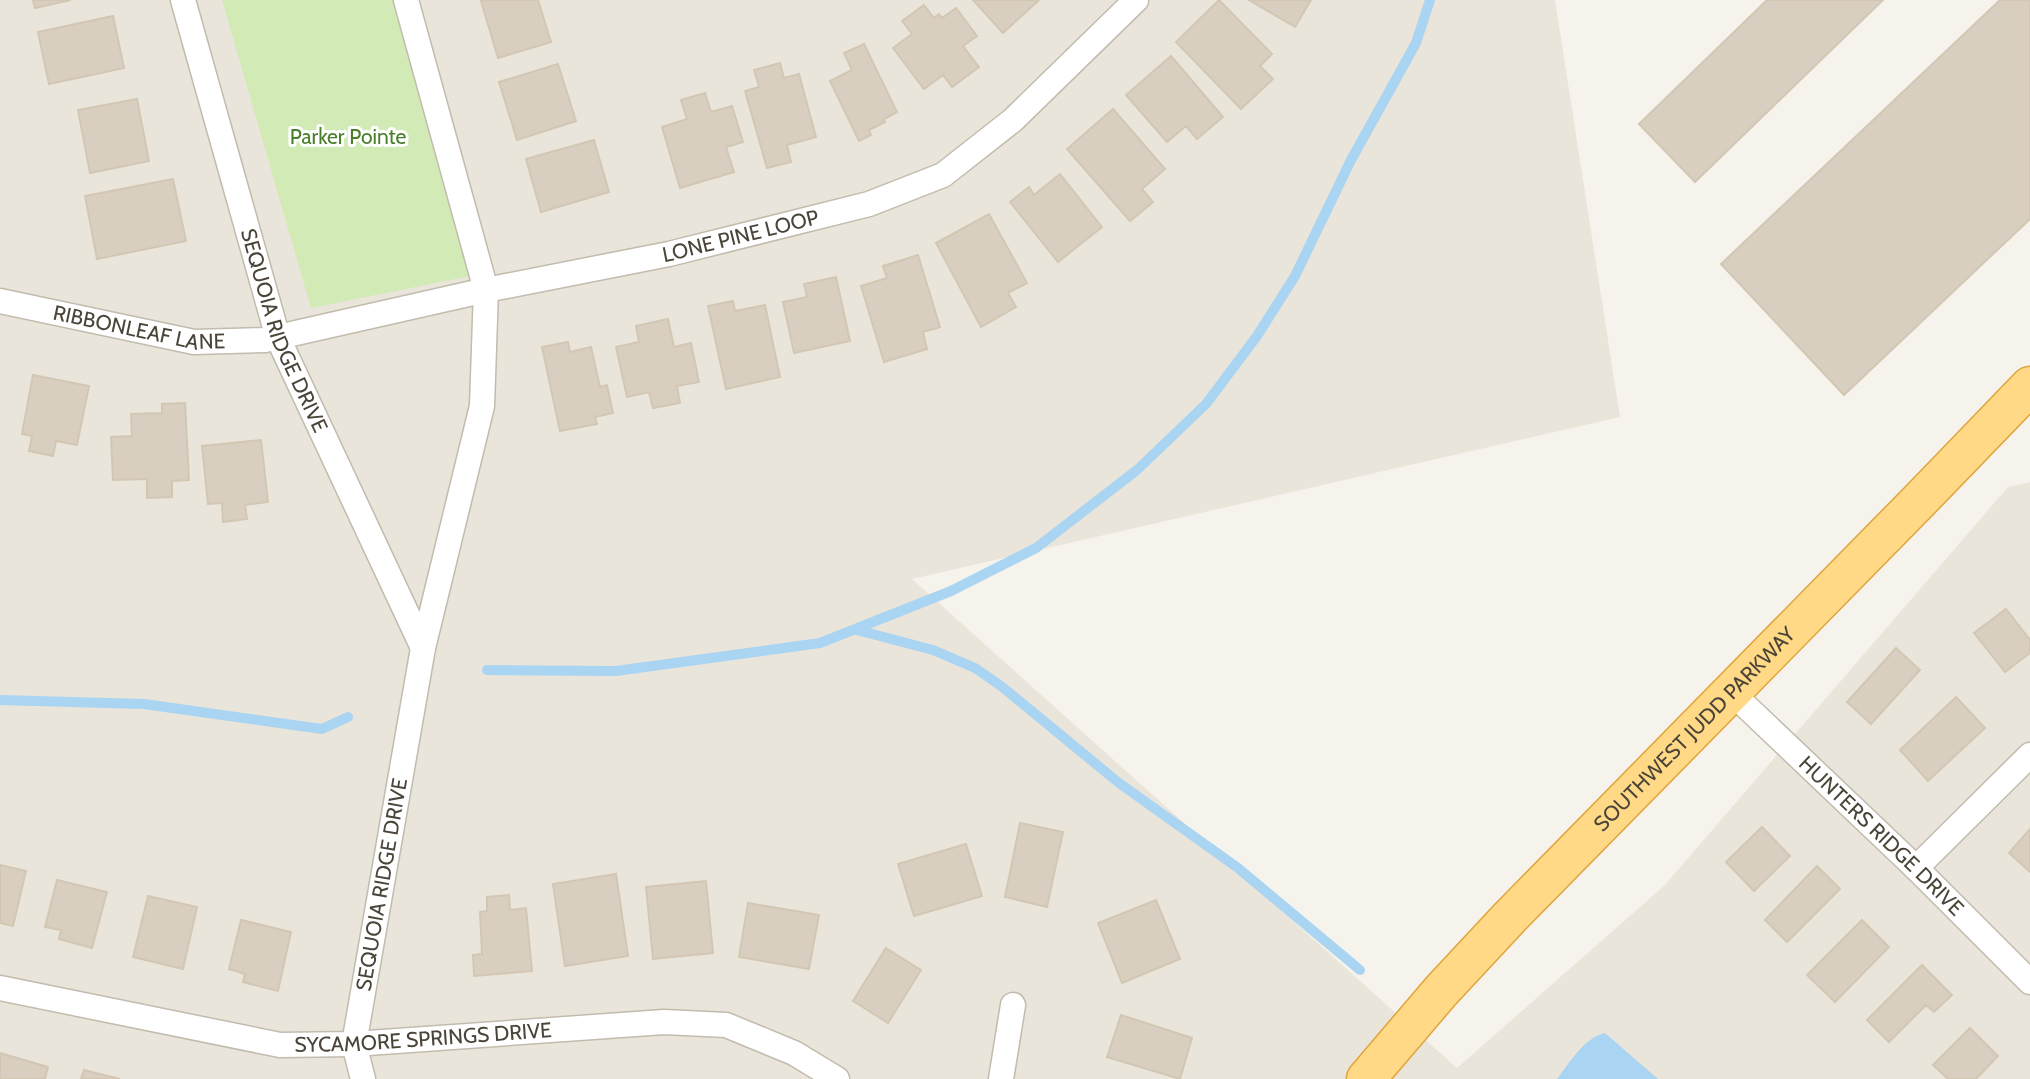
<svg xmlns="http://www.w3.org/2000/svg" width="2030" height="1079" font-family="Cabin,sans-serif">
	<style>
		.residential { fill: #eae5da }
		.green { fill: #d2eab5 }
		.water { fill: #a9d4f2 }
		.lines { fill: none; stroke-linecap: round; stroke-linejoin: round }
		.stream { stroke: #a9d4f2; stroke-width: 10 }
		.building { fill: #d8cfc1; stroke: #d3c7b4; stroke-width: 2 }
		.minor-casing { stroke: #c2bbae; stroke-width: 27 }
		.trunk-casing { stroke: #e0a43c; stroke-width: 41 }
		.minor { stroke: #fff; stroke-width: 24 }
		.trunk { stroke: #ffd985; stroke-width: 38 }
		.labels { text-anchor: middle; stroke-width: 6; stroke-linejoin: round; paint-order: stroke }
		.park-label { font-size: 21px; fill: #4a7f2a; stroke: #fff }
		.street-label { font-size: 21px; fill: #4b4439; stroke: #fff }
	</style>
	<rect width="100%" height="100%" fill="#f6f3ec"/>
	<path class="residential" d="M 0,0 L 1555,0 L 1620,417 L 912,579 L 1457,1068 L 1664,886 L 2008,487 L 2030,482 L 2030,1079 L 0,1079 Z"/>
	<path class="green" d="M 222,0 L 395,0 L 475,275 L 311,308 Z"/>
	<path class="water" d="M 1605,1033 L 1658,1079 L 1557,1079 C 1569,1063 1585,1037 1605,1033 Z"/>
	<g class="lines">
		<path class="stream" d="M 857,630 L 933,650 L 975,668 L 1001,686 L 1119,783 L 1238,868 L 1360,970
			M 487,670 L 616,671 L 820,643 L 951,591 L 1036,548 L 1137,470 L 1206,404 L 1257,336 L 1295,276 L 1351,160 L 1416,43 L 1430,0
			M 0,700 L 144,704 L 322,729 L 348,717"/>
	</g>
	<path class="building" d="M 33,0 L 71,0 L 35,8 Z
		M 484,0 L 538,0 L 551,42 L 498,58 L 481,1 Z
		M 973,0 L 1039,0 L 1003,33 Z
		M 1219,0 L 1272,54 L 1260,66 L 1273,79 L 1241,109 L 1176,42 Z
		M 1249,0 L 1311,0 L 1295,27 Z
		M 1767,0 L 1883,0 L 1695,182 L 1639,124 Z
		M 2000,0 L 2030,0 L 2030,219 L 1844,395 L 1721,264 Z
		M 924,5 L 934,18 L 939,14 L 942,18 L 956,8 L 977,36 L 963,46 L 979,67 L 952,87 L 943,75 L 924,89 L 893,48 L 912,34 L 902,21 Z
		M 113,16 L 124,68 L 49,84 L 38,32 Z
		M 864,44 L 897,112 L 884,119 L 885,122 L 869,130 L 871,135 L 859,141 L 830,81 L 852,70 L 844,53 Z
		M 1171,56 L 1223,117 L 1197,139 L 1186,126 L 1167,142 L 1126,95 Z
		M 780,63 L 784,78 L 799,74 L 816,137 L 787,145 L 791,162 L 767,168 L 745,91 L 759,87 L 754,70 Z
		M 558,64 L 576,121 L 517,140 L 499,82 Z
		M 705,93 L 711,112 L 732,106 L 743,142 L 726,147 L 734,172 L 680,188 L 662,127 L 687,119 L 681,100 Z
		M 137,99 L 149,161 L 90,173 L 78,110 Z
		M 1113,109 L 1165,169 L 1142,189 L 1153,202 L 1130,221 L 1067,149 Z
		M 594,140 L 609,192 L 541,212 L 526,159 Z
		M 1060,174 L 1102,227 L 1058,262 L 1010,202 L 1029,187 L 1034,195 Z
		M 173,179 L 186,241 L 97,259 L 85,196 Z
		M 989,214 L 1027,283 L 1008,293 L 1016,307 L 981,327 L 936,243 Z
		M 918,255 L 940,327 L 923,332 L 927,349 L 884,362 L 861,286 L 887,278 L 883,266 Z
		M 836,277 L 850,341 L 794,353 L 783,302 L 807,297 L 804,284 Z
		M 733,301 L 735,311 L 765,305 L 780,377 L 726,389 L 708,306 Z
		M 668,319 L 674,347 L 691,343 L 699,382 L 677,386 L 680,403 L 653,408 L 649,392 L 627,397 L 616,347 L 639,342 L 636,326 Z
		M 568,342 L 570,352 L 591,347 L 600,387 L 607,385 L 613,413 L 595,417 L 597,424 L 560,431 L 542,347 Z
		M 33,375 L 89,386 L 77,445 L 56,441 L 53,456 L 29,451 L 32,436 L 22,434 Z
		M 185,403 L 189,480 L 172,481 L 172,497 L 147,498 L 147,479 L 113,480 L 111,437 L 132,436 L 131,414 L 162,413 L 162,404 Z
		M 261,440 L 268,502 L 245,505 L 247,519 L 223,522 L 222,503 L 208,504 L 202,446 Z
		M 2006,609 L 2030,640 L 2030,653 L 2005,672 L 1974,633 Z
		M 1896,648 L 1920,670 L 1871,724 L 1847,702 Z
		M 1956,697 L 1985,728 L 1928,781 L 1900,750 Z
		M 1020,823 L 1063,832 L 1047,907 L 1005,897 Z
		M 1762,827 L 1790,856 L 1754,891 L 1726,862 Z
		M 2030,829 L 2030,872 L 2009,853 Z
		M 966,844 L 982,896 L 914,916 L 898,864 Z
		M 0,865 L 26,871 L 13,926 L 0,923 Z
		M 1817,866 L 1840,889 L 1787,942 L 1765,920 Z
		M 616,874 L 628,956 L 565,966 L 553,884 Z
		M 57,880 L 107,892 L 92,948 L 59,939 L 61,930 L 45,927 Z
		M 706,881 L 713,953 L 653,959 L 646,887 Z
		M 509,895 L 510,910 L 526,908 L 532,971 L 474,976 L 473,955 L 482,954 L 480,912 L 487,911 L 487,897 Z
		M 148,896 L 197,907 L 183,969 L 133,957 Z
		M 1156,900 L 1180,959 L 1122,983 L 1098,923 Z
		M 748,903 L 819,915 L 809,969 L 739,957 Z
		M 241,920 L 291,932 L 278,991 L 243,982 L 245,974 L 229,969 Z
		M 1862,920 L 1889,947 L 1835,1002 L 1807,975 Z
		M 886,948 L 921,970 L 888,1023 L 853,1001 Z
		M 1922,965 L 1952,995 L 1934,1012 L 1926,1005 L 1889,1042 L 1867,1020 Z
		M 1121,1015 L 1192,1038 L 1180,1079 L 1107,1057 Z
		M 1970,1028 L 1998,1056 L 1976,1079 L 1948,1079 L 1933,1065 Z
		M 0,1053 L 48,1067 L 45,1079 L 0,1079 Z
		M 84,1070 L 120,1079 L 81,1079 Z"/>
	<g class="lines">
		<defs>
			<g id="minor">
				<path id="s1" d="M 183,0 L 278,338 L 423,648"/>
				<path id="s2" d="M 0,301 L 194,342 L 265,340 L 486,290 L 669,254 L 869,204 L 943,175 L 1013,120 L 1136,0"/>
				<path id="s3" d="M 1731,692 L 1916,868 L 2030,982"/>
				<path d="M 1916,868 L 2030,755"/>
				<path id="s4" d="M 0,988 L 280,1045 L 354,1044 L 664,1022 L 726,1025 L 794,1053 L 837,1079"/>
				<path id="s5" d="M 363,1079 L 354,1044 L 423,648 L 482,406 L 486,290 L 406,0"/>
				<path d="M 1001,1079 L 1013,1005"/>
			</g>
			<g id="trunk">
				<path id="s6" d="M 1366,1079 L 1441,991 L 1510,917 L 1916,504 L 2030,386"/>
			</g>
		</defs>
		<use href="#minor" class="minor-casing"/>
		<use href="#trunk" class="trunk-casing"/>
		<use href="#minor" class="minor"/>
		<use href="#trunk" class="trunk"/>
	</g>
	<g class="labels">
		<g class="park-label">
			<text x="348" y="144">Parker Pointe</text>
		</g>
		<g class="street-label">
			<text dy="7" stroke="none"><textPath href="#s2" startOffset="756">LONE PINE LOOP</textPath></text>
			<text dy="7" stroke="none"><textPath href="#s2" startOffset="142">RIBBONLEAF LANE</textPath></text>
			<text dy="7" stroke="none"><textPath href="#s1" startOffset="346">SEQUOIA RIDGE DRIVE</textPath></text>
			<text dy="7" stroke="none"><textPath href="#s6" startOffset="480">SOUTHWEST JUDD PARKWAY</textPath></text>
			<text dy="7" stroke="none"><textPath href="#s3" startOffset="208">HUNTERS RIDGE DRIVE</textPath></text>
			<text dy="7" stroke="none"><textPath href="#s5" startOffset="198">SEQUOIA RIDGE DRIVE</textPath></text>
			<text dy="7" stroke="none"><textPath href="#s4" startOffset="429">SYCAMORE SPRINGS DRIVE</textPath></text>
		</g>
	</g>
</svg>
